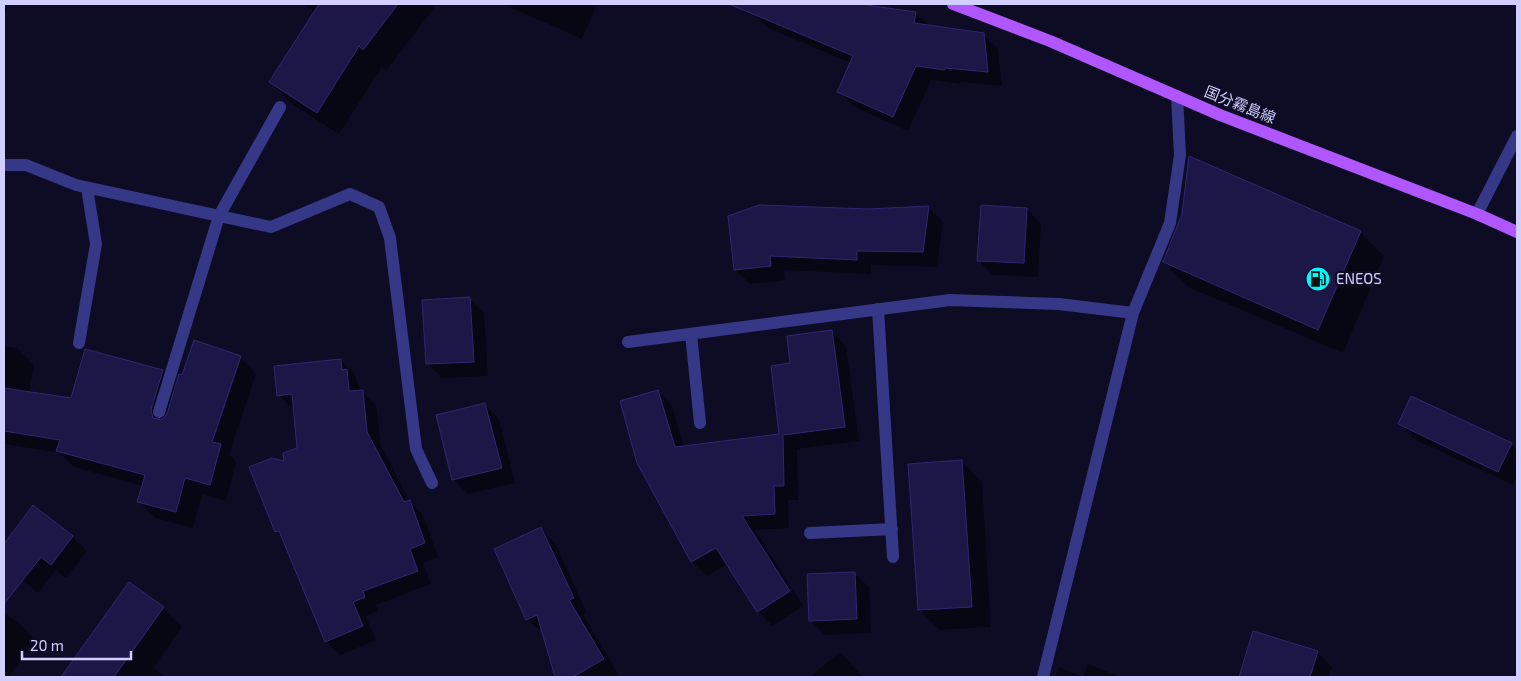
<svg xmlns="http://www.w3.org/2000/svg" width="1521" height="681" font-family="'Exo 2','Noto Sans JP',sans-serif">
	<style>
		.shadow { fill: #0007 }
		.building { fill: #1c1746; stroke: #2f2774 }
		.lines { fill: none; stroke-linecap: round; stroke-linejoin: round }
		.minor { stroke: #343887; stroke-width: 12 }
		.primary { stroke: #b056ff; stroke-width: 12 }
		.labels { text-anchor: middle; stroke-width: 4.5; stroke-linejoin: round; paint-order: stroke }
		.street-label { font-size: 15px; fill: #d0cfff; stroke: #0e0c24 }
		.poi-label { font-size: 15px; fill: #d0cfff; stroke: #0e0c24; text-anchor: start }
	</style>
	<rect width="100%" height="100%" fill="#0e0c24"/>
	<path class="shadow" d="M 4,4 L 9,4 L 4,17 Z
		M 304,4 L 437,4 L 386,71 L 382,67 L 339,134 L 292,104 L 270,82 L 315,13 Z
		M 503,4 L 597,4 L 582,39 Z
		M 758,4 L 872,4 L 883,8 L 915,13 L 929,26 L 983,34 L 998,49 L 1002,86 L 960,82 L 960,84 L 931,80 L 908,131 L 853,106 L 839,91 L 851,63 L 768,28 L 754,13 Z
		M 928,207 L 943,222 L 937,267 L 871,265 L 871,274 L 784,270 L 785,280 L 750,284 L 735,269 L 868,211 Z
		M 1027,209 L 1041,224 L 1038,277 L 993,275 L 978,260 Z
		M 1360,232 L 1384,256 L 1343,353 L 1188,287 L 1164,262 Z
		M 470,299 L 484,313 L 488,376 L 442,378 L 427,363 Z
		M 832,332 L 846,346 L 859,441 L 797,449 L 798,500 L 788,500 L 789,528 L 755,530 L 792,588 L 759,609 L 759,612 L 793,590 L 803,606 L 772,626 L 758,611 L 728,564 L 707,576 L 692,562 L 638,462 L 658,391 L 672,406 L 684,447 L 780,435 L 792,364 Z
		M 4,346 L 17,348 L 34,365 L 29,393 L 72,400 L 86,350 L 163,371 L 177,385 L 240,357 L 256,374 L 229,454 L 236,462 L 226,501 L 202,494 L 193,528 L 155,518 L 139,501 L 143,486 L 74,467 L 60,453 L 4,444 Z
		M 341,360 L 354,374 L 361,391 L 376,405 L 381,446 L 410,502 L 423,515 L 438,557 L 423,563 L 431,584 L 376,605 L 378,611 L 366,616 L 376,640 L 340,655 L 326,641 L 285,540 L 276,532 L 299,448 L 295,409 L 292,409 L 279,395 Z
		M 485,404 L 499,419 L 515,483 L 468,494 L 454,480 L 438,416 Z
		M 1400,424 L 1511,444 L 1517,450 L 1517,477 L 1513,485 L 1414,439 Z
		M 962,461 L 982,482 L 991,627 L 939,630 L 919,609 Z
		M 33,507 L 72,536 L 87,551 L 66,578 L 56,570 L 38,593 L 4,565 L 4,547 Z
		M 541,528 L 555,543 L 587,613 L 583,615 L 618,674 L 612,677 L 557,677 L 544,633 L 527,619 Z
		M 854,573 L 869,587 L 871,633 L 825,635 L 810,620 Z
		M 129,584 L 163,608 L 182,627 L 154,667 L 164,677 L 62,677 Z
		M 4,613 L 20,624 L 35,639 L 9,677 L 4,677 Z
		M 1254,632 L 1317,652 L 1332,667 L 1328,677 L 1240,677 Z
		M 840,652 L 863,677 L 812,677 L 811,676 Z
		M 1088,664 L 1121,677 L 1055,677 L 1059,667 L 1083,677 Z"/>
	<path class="building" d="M 319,4 L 398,4 L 363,50 L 359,46 L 317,113 L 269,82 Z
		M 729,4 L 859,4 L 916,12 L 914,23 L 984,33 L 988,72 L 946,68 L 945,70 L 916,66 L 893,117 L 837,92 L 853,56 Z
		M 1189,156 L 1361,231 L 1318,330 L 1163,262 L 1182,214 Z
		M 759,205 L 868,209 L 929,206 L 923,252 L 857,251 L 857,260 L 770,256 L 771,266 L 734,270 L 728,216 Z
		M 981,205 L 1027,208 L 1024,263 L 977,261 Z
		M 470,297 L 474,362 L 426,364 L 422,300 Z
		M 832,330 L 845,427 L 783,435 L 784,486 L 774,486 L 775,514 L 742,516 L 790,591 L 757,612 L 716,548 L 691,562 L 637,463 L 620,401 L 658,390 L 675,447 L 779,434 L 771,366 L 790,363 L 787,336 Z
		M 194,340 L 241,356 L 212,442 L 221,444 L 210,485 L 185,478 L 176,512 L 137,502 L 145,475 L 56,451 L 60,440 L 4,431 L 4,388 L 71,398 L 85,349 L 163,370 L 151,410 L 153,418 L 161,420 L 167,414 L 179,374 L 182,375 Z
		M 341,359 L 342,370 L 347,369 L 349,391 L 363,390 L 367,432 L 404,502 L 410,500 L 425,543 L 410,549 L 418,571 L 363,591 L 365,597 L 353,602 L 363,626 L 325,642 L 279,531 L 275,532 L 249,467 L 272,458 L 284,461 L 283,453 L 297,448 L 292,394 L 277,396 L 274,366 Z
		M 1411,396 L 1512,443 L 1498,472 L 1398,424 Z
		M 485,403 L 502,468 L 452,480 L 436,415 Z
		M 962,460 L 972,607 L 918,610 L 908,464 Z
		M 33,505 L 73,536 L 51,565 L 41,557 L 4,604 L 4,544 Z
		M 541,527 L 574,598 L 569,600 L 604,659 L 573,677 L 555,677 L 537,615 L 526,620 L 494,549 Z
		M 855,572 L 857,619 L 809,621 L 807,574 Z
		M 129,582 L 164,607 L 114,677 L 61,677 Z
		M 1253,631 L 1318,651 L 1310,677 L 1239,677 Z"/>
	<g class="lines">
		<path class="minor" d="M 4,165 L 26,165 L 76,185 L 271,227 L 350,194 L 379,207 L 390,238 L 416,449 L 432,483
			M 1477,214 L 1517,136
			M 878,309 L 893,557
			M 691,334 L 700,423
			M 628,342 L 950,300 L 1059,304 L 1133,313
			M 79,343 L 96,244 L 87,188
			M 159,412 L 219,216 L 280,107
			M 810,533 L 892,529
			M 1043,677 L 1133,313 L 1170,223 L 1180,155 L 1177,96"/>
		<path class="primary" d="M 953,4 L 1050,41 L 1220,115 L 1477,214 L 1517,232"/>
	</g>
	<defs>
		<symbol id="fuel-disc" viewBox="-11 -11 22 22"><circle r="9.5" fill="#00f8fa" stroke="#0e0c24"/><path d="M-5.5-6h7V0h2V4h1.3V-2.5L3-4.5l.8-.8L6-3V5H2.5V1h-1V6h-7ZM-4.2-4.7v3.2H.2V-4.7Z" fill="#111"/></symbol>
	</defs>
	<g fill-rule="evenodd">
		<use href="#fuel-disc" x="1304" y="265" width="28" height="28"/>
	</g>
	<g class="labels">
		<g class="street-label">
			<text transform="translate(1240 105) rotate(22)" y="5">国分霧島線</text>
		</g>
		<g class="poi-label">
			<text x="1336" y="284">ENEOS</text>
		</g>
	</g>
	<rect width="1521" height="681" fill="none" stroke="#d0cfff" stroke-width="10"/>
	<path d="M22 651v8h109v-8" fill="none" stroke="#d0cfff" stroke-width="2.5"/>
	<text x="30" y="651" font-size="15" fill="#d0cfff" stroke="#0e0c24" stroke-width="4" paint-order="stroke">20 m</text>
</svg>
